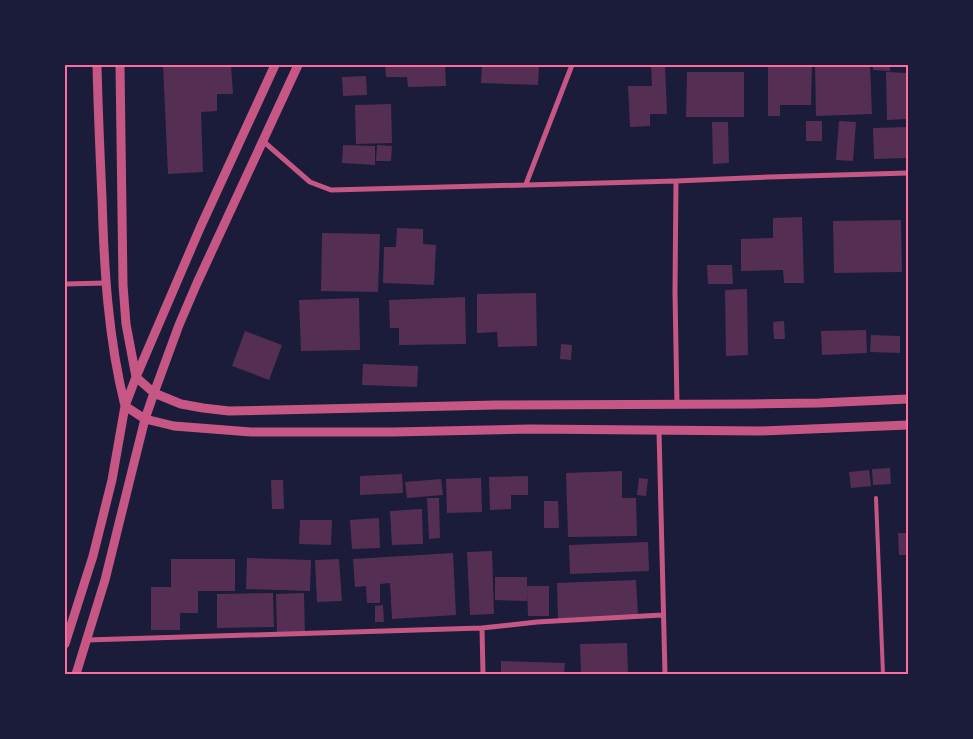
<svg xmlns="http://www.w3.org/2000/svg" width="973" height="739" font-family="Mulish,sans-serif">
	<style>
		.building { fill: #542f53 }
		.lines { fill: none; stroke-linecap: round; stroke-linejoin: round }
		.service { stroke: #c65784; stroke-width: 4 }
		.minor { stroke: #c65784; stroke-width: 5 }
		.tertiary { stroke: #c65784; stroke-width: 9 }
		.neatline { fill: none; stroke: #ff6b9d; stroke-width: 2 }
	</style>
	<rect width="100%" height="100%" fill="#1b1b3a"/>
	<path class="building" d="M 163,65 L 231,65 L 233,94 L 217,94 L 217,111 L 201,112 L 203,172 L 168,174 Z
		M 385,65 L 445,65 L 446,86 L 408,87 L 407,77 L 386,77 Z
		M 482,65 L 539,65 L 538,85 L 481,83 Z
		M 651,65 L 665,65 L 667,114 L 650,114 L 650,126 L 630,127 L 628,86 L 652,86 Z
		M 815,65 L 870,65 L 872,114 L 816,116 Z
		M 873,65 L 890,65 L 890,71 L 873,70 Z
		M 768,66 L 812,66 L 811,105 L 780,105 L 780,116 L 768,116 Z
		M 687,72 L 744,72 L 744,117 L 686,117 Z
		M 886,72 L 908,73 L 908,119 L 887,120 Z
		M 366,76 L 367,95 L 343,96 L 342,77 Z
		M 391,104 L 392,143 L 356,144 L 355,105 Z
		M 806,121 L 822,121 L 822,141 L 806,141 Z
		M 839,121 L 856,122 L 853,161 L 836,160 Z
		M 712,122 L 728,122 L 729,163 L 713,164 Z
		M 908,127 L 908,158 L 874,159 L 873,128 Z
		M 343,145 L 375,146 L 375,165 L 342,163 Z
		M 377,145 L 392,146 L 391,161 L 376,161 Z
		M 802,217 L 804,283 L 784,283 L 783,270 L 741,271 L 741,239 L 773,238 L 773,218 Z
		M 901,220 L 902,272 L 834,273 L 833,221 Z
		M 397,228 L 423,229 L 423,244 L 436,245 L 434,285 L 383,283 L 384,247 L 396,247 Z
		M 322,233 L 380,234 L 378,292 L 321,291 Z
		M 707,265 L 732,265 L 733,284 L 708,284 Z
		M 747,289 L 748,355 L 726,356 L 725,290 Z
		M 536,293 L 537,346 L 498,347 L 497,332 L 477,333 L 477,294 Z
		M 465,297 L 466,344 L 399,345 L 399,328 L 390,328 L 389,300 Z
		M 359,298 L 360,350 L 301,351 L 299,300 Z
		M 784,321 L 785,339 L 774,339 L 773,322 Z
		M 866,330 L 867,353 L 822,355 L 821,331 Z
		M 245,331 L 282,345 L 269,380 L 232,366 Z
		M 871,335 L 900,336 L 900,353 L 870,352 Z
		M 561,344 L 572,345 L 571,360 L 560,359 Z
		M 363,364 L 418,366 L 417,387 L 362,385 Z
		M 890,468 L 891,484 L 873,485 L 872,469 Z
		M 869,470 L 871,486 L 851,488 L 849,472 Z
		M 622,471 L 622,498 L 636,498 L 637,536 L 568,537 L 566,473 Z
		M 402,474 L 403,493 L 360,495 L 360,476 Z
		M 528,476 L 528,495 L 511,495 L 511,509 L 490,510 L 489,477 Z
		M 481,478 L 482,512 L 447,513 L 446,479 Z
		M 639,478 L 648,479 L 646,496 L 637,495 Z
		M 441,479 L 443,495 L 407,498 L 405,482 Z
		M 271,480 L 283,480 L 284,509 L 272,509 Z
		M 427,498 L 439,498 L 440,538 L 429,539 Z
		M 544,501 L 558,501 L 559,528 L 544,528 Z
		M 422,509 L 423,544 L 392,545 L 390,511 Z
		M 379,518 L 380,548 L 352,549 L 350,520 Z
		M 300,520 L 332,520 L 331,545 L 299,544 Z
		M 898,533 L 908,533 L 908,555 L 899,555 Z
		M 648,542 L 649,571 L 570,574 L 569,545 Z
		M 492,551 L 494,614 L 470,615 L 467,552 Z
		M 453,553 L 456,615 L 392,619 L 390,583 L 380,584 L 380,603 L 367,603 L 366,586 L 355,587 L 353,559 Z
		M 247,558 L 311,560 L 310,591 L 246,589 Z
		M 171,559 L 235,559 L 235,591 L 198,591 L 198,613 L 180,613 L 180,630 L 151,630 L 151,587 L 171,587 Z
		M 339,559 L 342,601 L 317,602 L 315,560 Z
		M 495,577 L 527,577 L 527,586 L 549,586 L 549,616 L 528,616 L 527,591 L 527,601 L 495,600 Z
		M 636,580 L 638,616 L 558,619 L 557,583 Z
		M 273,593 L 274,627 L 217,628 L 217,594 Z
		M 304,593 L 305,634 L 277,635 L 276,594 Z
		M 383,605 L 384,622 L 375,622 L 375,606 Z
		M 627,643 L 628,674 L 581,674 L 580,644 Z
		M 501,661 L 565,663 L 564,674 L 501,674 Z"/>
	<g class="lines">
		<path class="service" d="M 876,498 L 883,674"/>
		<path class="minor" d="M 263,141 L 310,182 L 331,190 L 676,181 L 769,177 L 908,173
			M 676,181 L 675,292 L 677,405
			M 526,184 L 572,65
			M 65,284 L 106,283
			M 659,431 L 665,674
			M 482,628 L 483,674
			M 87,640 L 482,628 L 537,622 L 662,615"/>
		<path class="tertiary" d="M 97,65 C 98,109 100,154 102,198 C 104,268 108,338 125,406 L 145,419 L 174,426 L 251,432 L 393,432 L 530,429 L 760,431 L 908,425
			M 120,65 L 123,285 L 126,324 L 136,377 L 154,393 L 181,404 L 203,408 L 229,411 L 496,405 L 749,404 L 819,403 L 908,399
			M 65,644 L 93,556 L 112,480 L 125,406 L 136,377 L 200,228 L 275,65
			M 76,674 L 105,580 L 130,479 L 145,419 L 154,393 L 179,325 L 197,283 L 298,65"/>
	</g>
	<rect width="973" height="739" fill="none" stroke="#1b1b3a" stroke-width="132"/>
	<rect x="66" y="66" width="841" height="607" class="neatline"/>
</svg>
